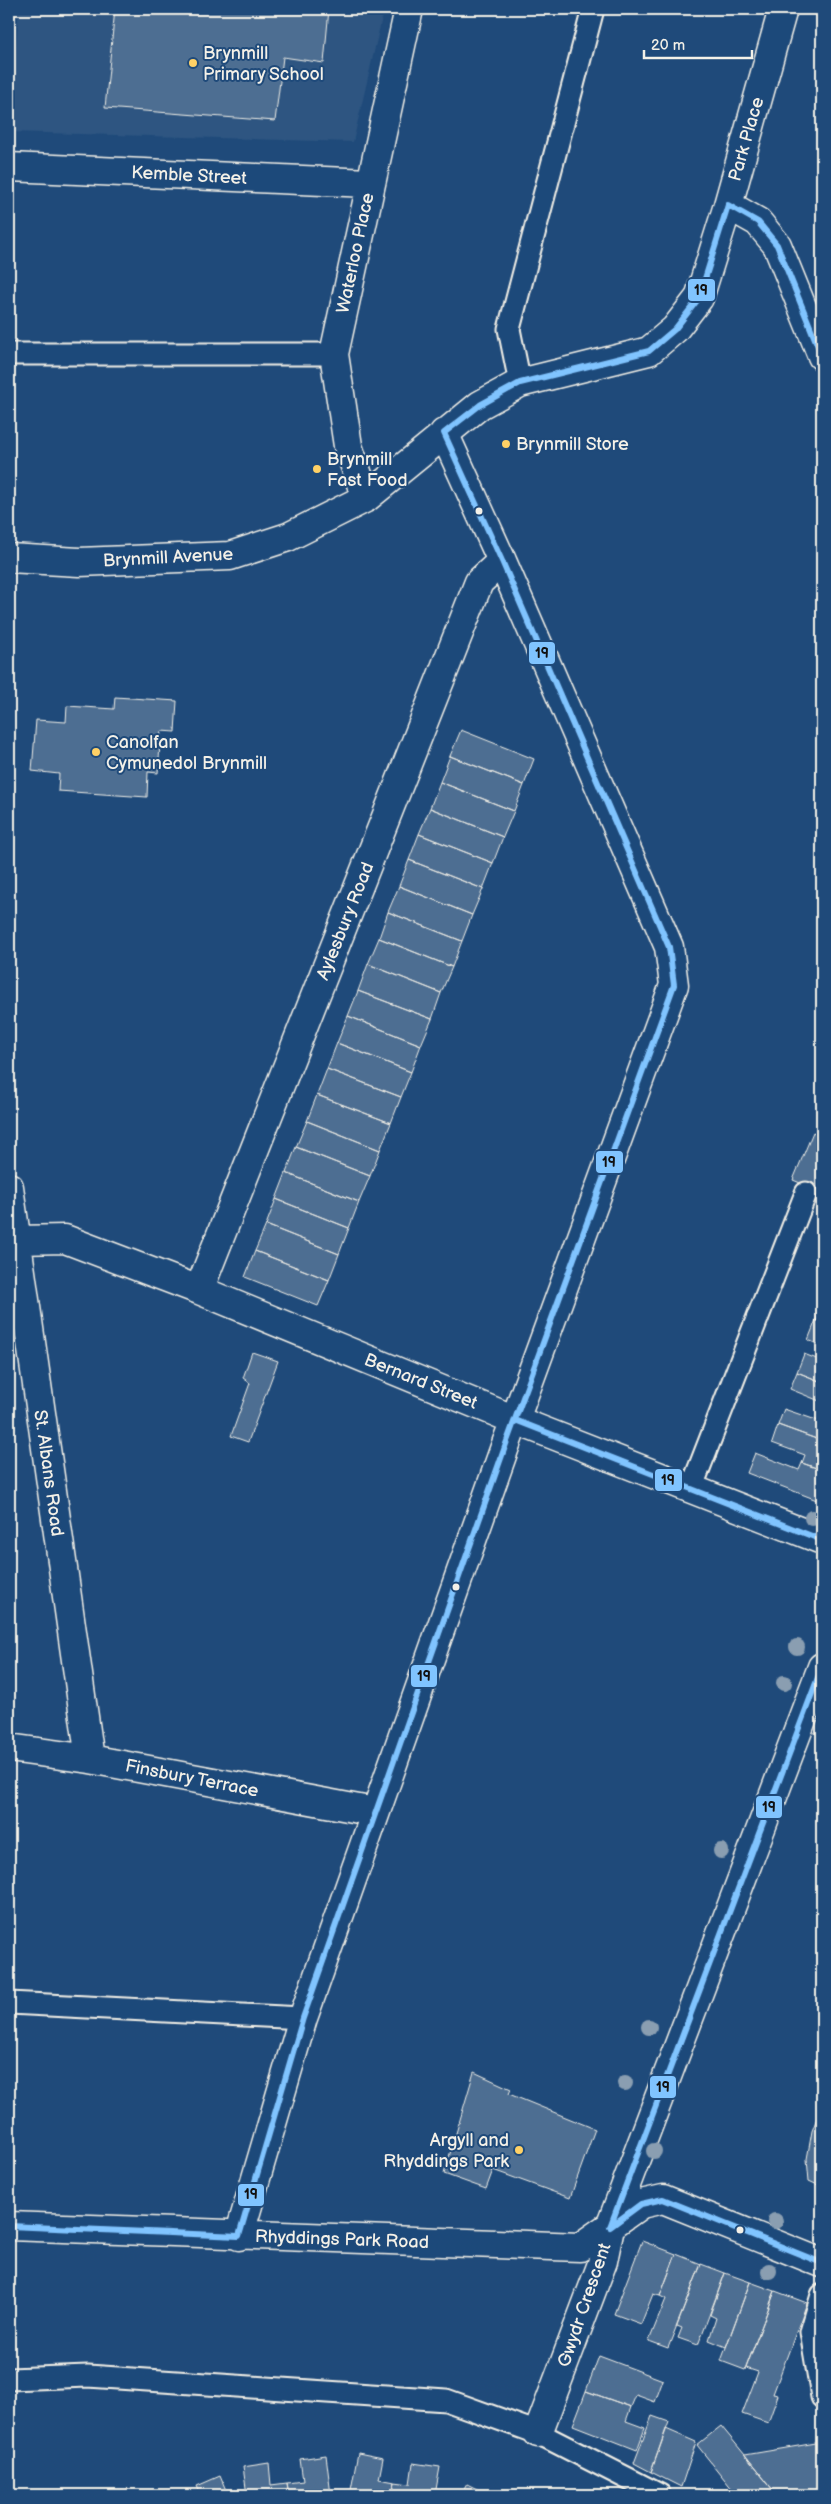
<svg xmlns="http://www.w3.org/2000/svg" width="831" height="2504" font-family="'Balsamiq Sans',sans-serif">
	<style>
		.built { fill: #2d5581 }
		.building { fill: #4d6e92; stroke: #f4f1e8 }
		.lines { fill: none; stroke-linecap: round; stroke-linejoin: round }
		.service-casing { stroke: #f4f1e8; stroke-width: 25 }
		.minor-casing { stroke: #f4f1e8; stroke-width: 31 }
		.service { stroke: #1f4a7a; stroke-width: 21 }
		.minor { stroke: #1f4a7a; stroke-width: 28 }
		.bus-1-casing { stroke: #1f4a7a; stroke-width: 10 }
		.bus-1 { stroke: #80c4ff; stroke-width: 6 }
		.tree { fill: #8a9eb1 }
		.poi-dot { fill: #ffd166; stroke: #1f4a7a; stroke-width: 2 }
		.bus-dot { fill: #f4f1e8; stroke: #1f4a7a; stroke-width: 2 }
		.labels { text-anchor: middle; stroke-width: 4; stroke-linejoin: round; paint-order: stroke }
		.poi-label { font-size: 18px; fill: #f4f1e8; stroke: #1f4a7a; text-anchor: start }
		.street-label { font-size: 18px; fill: #f4f1e8; stroke: #1f4a7a }
		.line-badge { stroke: #1f4a7a; stroke-width: 2 }
		.pale-badge-label { font-size: 14px; text-anchor: middle; font-weight: bold; fill: #111 }
	</style>
	<rect width="100%" height="100%" fill="#1f4a7a"/>
	<filter id="ink" filterUnits="userSpaceOnUse"><feTurbulence type="fractalNoise" baseFrequency=".02" numOctaves="2"/><feDisplacementMap in="SourceGraphic" scale="10" xChannelSelector="R" yChannelSelector="G"/><feConvolveMatrix kernelMatrix="1 2 1 2 8 2 1 2 1" color-interpolation-filters="sRGB"/></filter>
	<g filter="url(#ink)">
		<path class="built" d="M 19,9 L 384,9 L 353,142 L 9,132 Z"/>
		<path class="building" d="M 115,9 L 329,9 L 324,63 L 283,57 L 275,121 L 105,108 Z
			M 115,697 L 177,701 L 175,732 L 161,731 L 158,773 L 148,772 L 147,797 L 58,791 L 59,774 L 32,771 L 36,720 L 66,722 L 67,706 L 114,709 Z
			M 461,730 L 534,759 L 524,785 L 450,756 Z
			M 450,756 L 524,785 L 514,811 L 440,782 Z
			M 440,782 L 514,811 L 503,837 L 430,808 Z
			M 430,808 L 503,837 L 493,863 L 419,834 Z
			M 419,834 L 493,863 L 483,889 L 409,860 Z
			M 409,860 L 483,889 L 472,915 L 399,886 Z
			M 399,886 L 472,915 L 462,941 L 388,912 Z
			M 388,912 L 462,941 L 452,967 L 379,938 Z
			M 379,938 L 452,967 L 441,993 L 368,964 Z
			M 368,964 L 441,993 L 432,1019 L 358,991 Z
			M 358,991 L 432,1019 L 421,1045 L 348,1016 Z
			M 348,1016 L 421,1045 L 411,1072 L 337,1043 Z
			M 337,1043 L 411,1072 L 401,1097 L 327,1069 Z
			M 327,1069 L 401,1097 L 391,1123 L 317,1095 Z
			M 317,1095 L 391,1123 L 380,1150 L 307,1121 Z
			M 307,1121 L 380,1150 L 370,1176 L 296,1147 Z
			M 813,1132 L 822,1136 L 822,1192 L 793,1180 Z
			M 296,1147 L 370,1176 L 359,1202 L 286,1173 Z
			M 286,1173 L 359,1202 L 349,1228 L 276,1199 Z
			M 276,1199 L 349,1228 L 339,1254 L 266,1225 Z
			M 266,1225 L 339,1254 L 329,1280 L 255,1251 Z
			M 255,1251 L 329,1280 L 318,1306 L 245,1277 Z
			M 820,1305 L 822,1305 L 822,1323 L 816,1320 Z
			M 816,1320 L 822,1323 L 822,1346 L 808,1340 Z
			M 252,1352 L 278,1361 L 248,1442 L 231,1436 L 250,1383 L 243,1378 Z
			M 804,1354 L 822,1361 L 822,1382 L 797,1372 Z
			M 797,1372 L 822,1382 L 822,1402 L 790,1389 Z
			M 784,1409 L 819,1421 L 822,1411 L 822,1441 L 778,1425 Z
			M 778,1425 L 822,1441 L 822,1470 L 802,1463 L 805,1455 L 772,1443 Z
			M 755,1453 L 799,1470 L 802,1463 L 822,1470 L 822,1502 L 747,1473 Z
			M 474,2072 L 511,2089 L 509,2094 L 595,2129 L 570,2198 L 493,2170 L 486,2189 L 444,2174 Z
			M 822,2105 L 822,2187 L 809,2181 L 807,2159 L 812,2131 Z
			M 642,2241 L 676,2254 L 660,2296 L 653,2294 L 641,2324 L 614,2314 Z
			M 676,2254 L 701,2264 L 668,2348 L 649,2341 L 666,2299 L 660,2296 Z
			M 701,2264 L 725,2273 L 698,2345 L 678,2338 L 682,2328 L 677,2326 Z
			M 725,2273 L 750,2282 L 726,2347 L 709,2340 L 716,2318 L 710,2315 Z
			M 750,2282 L 775,2291 L 745,2370 L 721,2361 Z
			M 775,2291 L 807,2303 L 773,2394 L 778,2395 L 768,2423 L 742,2414 L 758,2372 L 746,2368 Z
			M 599,2356 L 663,2380 L 655,2402 L 636,2395 L 631,2407 L 586,2391 Z
			M 586,2391 L 631,2407 L 626,2421 L 645,2428 L 637,2450 L 573,2425 Z
			M 652,2416 L 669,2422 L 651,2472 L 634,2463 Z
			M 721,2426 L 745,2455 L 777,2495 L 737,2495 L 697,2445 Z
			M 666,2429 L 696,2442 L 681,2487 L 651,2472 Z
			M 822,2442 L 822,2495 L 777,2495 L 745,2455 Z
			M 358,2453 L 383,2458 L 379,2479 L 395,2482 L 392,2495 L 350,2495 Z
			M 326,2455 L 331,2495 L 289,2495 L 287,2483 L 303,2481 L 300,2459 Z
			M 269,2463 L 271,2485 L 287,2483 L 289,2495 L 247,2495 L 243,2467 Z
			M 413,2463 L 440,2467 L 435,2495 L 392,2495 L 395,2482 L 410,2484 Z
			M 220,2476 L 228,2495 L 201,2495 L 197,2486 Z
			M 467,2484 L 489,2495 L 461,2495 Z"/>
		<g class="lines">
			<defs>
				<path id="service" d="M 9,354 L 334,354
					M 520,383 L 509,329 L 593,9
					M 691,1489 L 806,1193
					M 9,2003 L 303,2018
					M 822,2295 L 811,2332 L 822,2397
					M 9,2379 L 88,2376 L 446,2400 L 538,2433 L 660,2495"/>
				<path id="minor" d="M 9,167 L 369,183
					M 728,205 L 758,222 L 777,245 L 822,356
					M 366,498 L 348,446 L 334,354 L 409,9
					M 9,558 L 79,562 L 230,556 L 288,537 L 366,498 L 480,405 L 520,383 L 649,351 L 675,329 L 699,298 L 728,205 L 783,9
					M 9,1187 L 90,1759
					M 17,1240 L 65,1239 L 199,1290 L 515,1420 L 822,1540
					M 199,1290 L 479,582 L 502,561
					M 9,1748 L 90,1759 L 375,1812
					M 9,2226 L 580,2247 L 641,2204 L 663,2199 L 822,2263
					M 239,2236 L 303,2018 L 506,1444 L 674,985 L 669,947 L 502,561 L 444,433
					M 538,2433 L 603,2261 L 610,2227 L 822,1667"/>
			</defs>
			<use href="#service" class="service-casing"/>
			<use href="#minor" class="minor-casing"/>
			<use href="#service" class="service"/>
			<use href="#minor" class="minor"/>
			<defs>
				<path id="bus-1" d="M 515,1420 L 822,1540
					M 9,2226 L 239,2236 L 303,2018 L 506,1444 L 674,985 L 669,947 L 502,561 L 444,433 L 480,405 L 520,383 L 649,351 L 675,329 L 699,298 L 728,205 L 758,222 L 777,245 L 822,356
					M 610,2227 L 822,1667
					M 610,2227 L 641,2204 L 663,2199 L 822,2263"/>
			</defs>
			<use href="#bus-1" class="bus-1-casing"/>
			<use href="#bus-1" class="bus-1"/>
		</g>
		<g class="tree">
			<circle cx="812" cy="1518" r="8"/>
			<circle cx="797" cy="1647" r="8"/>
			<circle cx="784" cy="1683" r="8"/>
			<circle cx="721" cy="1851" r="8"/>
			<circle cx="649" cy="2027" r="8"/>
			<circle cx="625" cy="2083" r="8"/>
			<circle cx="654" cy="2151" r="8"/>
			<circle cx="775" cy="2221" r="8"/>
			<circle cx="769" cy="2271" r="8"/>
		</g>
	</g>
	<g class="poi-dot">
		<circle cx="193" cy="63" r="5"/>
		<circle cx="506" cy="444" r="5"/>
		<circle cx="317" cy="469" r="5"/>
		<circle cx="96" cy="752" r="5"/>
		<circle cx="519" cy="2150" r="5"/>
	</g>
	<g class="bus-dot">
		<circle cx="479" cy="511" r="4.5"/>
		<circle cx="456" cy="1587" r="4.5"/>
		<circle cx="740" cy="2230" r="4.5"/>
	</g>
	<g class="labels">
		<g class="poi-label">
			<text x="203" y="59">Brynmill<tspan x="203" dy="21">Primary School</tspan></text>
			<text x="516" y="450">Brynmill Store</text>
			<text x="327" y="465">Brynmill<tspan x="327" dy="21">Fast Food</tspan></text>
			<text x="106" y="748">Canolfan<tspan x="106" dy="21">Cymunedol Brynmill</tspan></text>
			<text x="509" y="2146" text-anchor="end">Argyll and<tspan x="509" dy="21">Rhyddings Park</tspan></text>
		</g>
		<g class="street-label">
			<text transform="translate(746 139) rotate(-74)" y="6">Park Place</text>
			<text transform="translate(189 175) rotate(3)" y="6">Kemble Street</text>
			<text transform="translate(355 253) rotate(-78)" y="6">Waterloo Place</text>
			<text transform="translate(168 557) rotate(-3)" y="6">Brynmill Avenue</text>
			<text transform="translate(345 921) rotate(-68)" y="6">Aylesbury Road</text>
			<text transform="translate(421 1381) rotate(22)" y="6">Bernard Street</text>
			<text transform="translate(49 1473) rotate(82)" y="6">St. Albans Road</text>
			<text transform="translate(192 1778) rotate(11)" y="6">Finsbury Terrace</text>
			<text transform="translate(342 2239) rotate(2)" y="6">Rhyddings Park Road</text>
			<text transform="translate(584 2305) rotate(-71)" y="6">Gwydr Crescent</text>
		</g>
	</g>
	<g class="line-badge">
		<rect x="687" y="278" width="29" height="24" rx="5" fill="#80c4ff"/>
		<rect x="528" y="641" width="28" height="24" rx="5" fill="#80c4ff"/>
		<rect x="595" y="1150" width="29" height="24" rx="5" fill="#80c4ff"/>
		<rect x="654" y="1468" width="29" height="24" rx="5" fill="#80c4ff"/>
		<rect x="410" y="1664" width="28" height="24" rx="5" fill="#80c4ff"/>
		<rect x="755" y="1795" width="28" height="24" rx="5" fill="#80c4ff"/>
		<rect x="649" y="2075" width="28" height="24" rx="5" fill="#80c4ff"/>
		<rect x="237" y="2183" width="28" height="24" rx="5" fill="#80c4ff"/>
	</g>
	<g class="pale-badge-label">
		<text x="701" y="295">19</text>
		<text x="542" y="658">19</text>
		<text x="609" y="1167">19</text>
		<text x="668" y="1485">19</text>
		<text x="424" y="1681">19</text>
		<text x="769" y="1812">19</text>
		<text x="663" y="2092">19</text>
		<text x="251" y="2199">19</text>
	</g>
	<rect width="831" height="2504" fill="none" stroke="#1f4a7a" stroke-width="30"/>
	<rect x="15" y="15" width="801" height="2474" fill="none" stroke="#f4f1e8" stroke-width="2" filter="url(#ink)"/>
	<path d="M644 50v8h108v-8" fill="none" stroke="#f4f1e8" stroke-width="2.5"/>
	<text x="651" y="50" font-size="15" fill="#f4f1e8" stroke="#1f4a7a" stroke-width="4" paint-order="stroke">20 m</text>
</svg>
